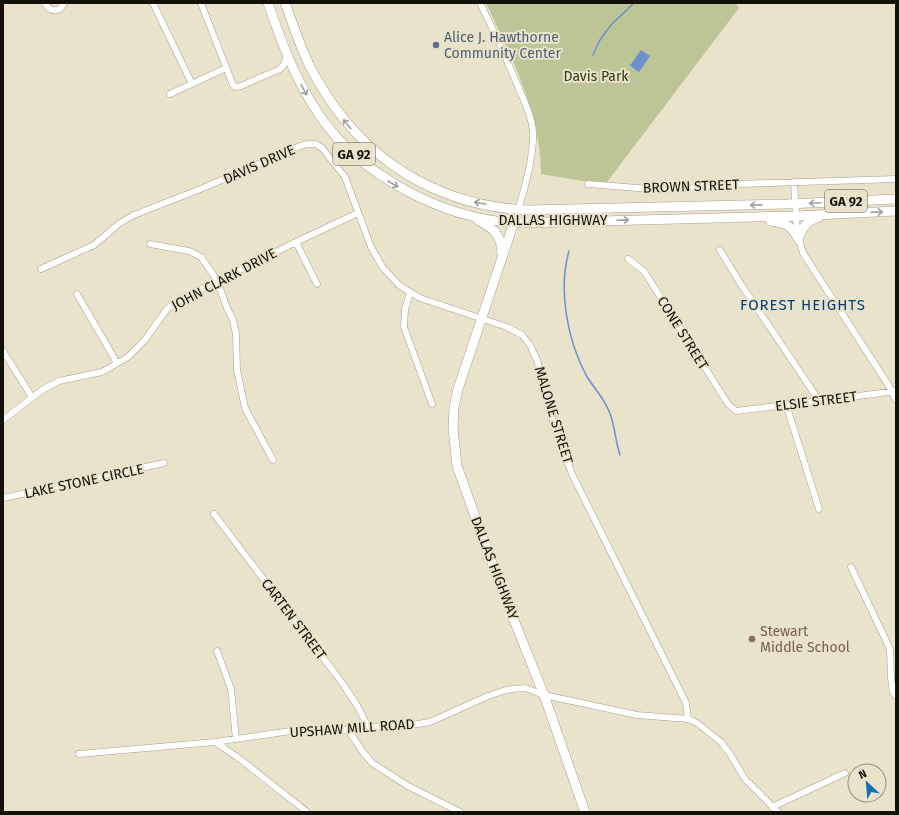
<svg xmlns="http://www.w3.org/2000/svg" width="899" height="815" font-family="'Fira Sans',sans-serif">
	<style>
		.green { fill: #bdc496 }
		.water { fill: #6b90cd }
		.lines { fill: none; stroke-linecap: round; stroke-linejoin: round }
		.stream { stroke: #6b90cd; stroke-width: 1.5 }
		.minor-casing { stroke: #a5a189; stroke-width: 7 }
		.primary-casing { stroke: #a5a189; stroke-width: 10 }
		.minor { stroke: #fff; stroke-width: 6 }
		.primary { stroke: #fff; stroke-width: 9 }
		.oneway { stroke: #a1a09d }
		.service-dot { fill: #5c6f8a; stroke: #e8e3ca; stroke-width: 1.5 }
		.education-dot { fill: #8d6e63; stroke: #e8e3ca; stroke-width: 1.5 }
		.labels { text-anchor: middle; stroke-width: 4; stroke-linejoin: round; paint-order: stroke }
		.shield { fill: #e8e3ca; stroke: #535143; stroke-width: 1 }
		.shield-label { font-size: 13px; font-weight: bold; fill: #131209 }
		.service-label { font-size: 14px; fill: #4e5e75; stroke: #e8e3ca; text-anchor: start }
		.park-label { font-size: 14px; fill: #333716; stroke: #e8e3ca }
		.street-label { font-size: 14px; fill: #131209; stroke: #e8e3ca }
		.education-label { font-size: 14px; fill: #785e54; stroke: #e8e3ca; text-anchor: start }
		.neighbourhood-label { font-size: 15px; letter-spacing: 1px; fill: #073f70; stroke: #e8e3ca }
	</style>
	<rect width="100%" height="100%" fill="#e8e3ca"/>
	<path class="green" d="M 486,3 L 736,3 L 739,8 L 607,182 L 583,181 L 541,174 C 541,113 511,57 486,3 Z"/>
	<path class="water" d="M 641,50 L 650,56 L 639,72 L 629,65 L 631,64 Z"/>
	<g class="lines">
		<path class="stream" d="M 593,55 L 600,40 L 611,25 L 634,3
			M 569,251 C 558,289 567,339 586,375 C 593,387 603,397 609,411 C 615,425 615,440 620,455"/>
		<defs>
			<path id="minor" d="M 45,3 C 48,10 54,12 60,9 L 64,3
				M 153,3 L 192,84
				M 201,3 L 233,85 L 235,87 L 241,86 L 280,69 L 285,63 L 286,54
				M 480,3 C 494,31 507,60 519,89 C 525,103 532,117 533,132 C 534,154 525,189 518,210
				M 170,94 L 226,68
				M 794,182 L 797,232 L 803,253 L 889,386 L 896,400
				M 588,184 L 662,190 L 736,184 L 896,179
				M 296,242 L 317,284
				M 150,244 L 189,251 L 201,257 L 217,280 L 227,308 L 233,320 L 236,334 L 237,370 L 245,408 L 273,460
				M 720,250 L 740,283 L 816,396 L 817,401
				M 628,259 L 644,271 L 728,404 L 736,411 L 836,399 L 896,391
				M 41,269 L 94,245 L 120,223 L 134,215 L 203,188 L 300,146 L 308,144 L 316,144 L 322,148 L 345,177 L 371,247 L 383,268 L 400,286 L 420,298 L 507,327 L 522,335 L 530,345 L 537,360 L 554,425 L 572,474 L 686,703 L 688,719
				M 410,293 L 405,309 L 404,327 L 432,404
				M 77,294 L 117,363
				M 3,351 L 32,397
				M 786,404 L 819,509
				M 3,420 L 42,390 L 59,381 L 102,372 L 128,357 L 144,341 L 167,309 L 181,299 L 296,242 L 358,213
				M 3,498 L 164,463
				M 214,514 L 343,684 L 358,707 L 368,727
				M 851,567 L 890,649 L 891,678 L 893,692 L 896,696
				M 217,651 L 231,689 L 236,739
				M 348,730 L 363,752 L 372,763 L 408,786 L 460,812
				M 215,742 L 240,759 L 307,812
				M 79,754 L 215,742 L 298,730 L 348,730 L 368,727 L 406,726 L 430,722 L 488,696 L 503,691 L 511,689 L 525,688 L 544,695 L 637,715 L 688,719 L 697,723 L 721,742 L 730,754 L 745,779 L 778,812
				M 772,807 L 845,773"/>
			<path id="primary" d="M 268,3 C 281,41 295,79 318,113 C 360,177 448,222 524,223 L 796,216 L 896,211
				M 285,3 C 295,29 303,57 318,81 C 363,160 437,206 528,210 L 787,204 L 896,199
				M 515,219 L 458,389 L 454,407 L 453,428 L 457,466 L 500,585 L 544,695 L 585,812
				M 478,220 C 491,227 503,235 501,252
				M 771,221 C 786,223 791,225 798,239
				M 798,239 C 803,226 807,221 819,217"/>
		</defs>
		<use href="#minor" class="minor-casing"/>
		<use href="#primary" class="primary-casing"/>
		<use href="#minor" class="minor"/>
		<use href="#primary" class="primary"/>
	</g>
	<defs><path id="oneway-shaft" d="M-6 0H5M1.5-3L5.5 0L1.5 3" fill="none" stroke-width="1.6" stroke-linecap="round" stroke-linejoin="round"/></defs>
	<g class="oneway">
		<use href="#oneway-shaft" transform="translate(304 90) rotate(61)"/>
		<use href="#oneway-shaft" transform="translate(347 124) rotate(-129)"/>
		<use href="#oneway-shaft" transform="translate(393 184) rotate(30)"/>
		<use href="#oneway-shaft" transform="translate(480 203) rotate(-168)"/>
		<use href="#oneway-shaft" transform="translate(815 203) rotate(177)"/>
		<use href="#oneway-shaft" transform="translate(756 205) rotate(179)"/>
		<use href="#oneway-shaft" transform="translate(877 212) rotate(-2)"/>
		<use href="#oneway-shaft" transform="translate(623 220) rotate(-2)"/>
	</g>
	<circle class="service-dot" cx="436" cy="45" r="4"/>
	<circle class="education-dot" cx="752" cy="639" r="4"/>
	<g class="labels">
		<g class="shield">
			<rect x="333" y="143" width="42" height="22" rx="3"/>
			<rect x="825" y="190" width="42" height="22" rx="3"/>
		</g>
		<g class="shield-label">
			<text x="354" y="159">GA 92</text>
			<text x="846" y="206">GA 92</text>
		</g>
		<g class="service-label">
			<text x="444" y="42">Alice J. Hawthorne<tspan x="444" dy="16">Community Center</tspan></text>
		</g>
		<g class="park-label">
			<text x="596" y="81">Davis Park</text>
		</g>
		<g class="street-label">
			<text transform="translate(259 164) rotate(-24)" y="5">DAVIS DRIVE</text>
			<text transform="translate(691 186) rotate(-2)" y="5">BROWN STREET</text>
			<text x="553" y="225">DALLAS HIGHWAY</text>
			<text transform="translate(224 279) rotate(-28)" y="5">JOHN CLARK DRIVE</text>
			<text transform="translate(683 333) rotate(58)" y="5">CONE STREET</text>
			<text transform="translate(816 401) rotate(-7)" y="5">ELSIE STREET</text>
			<text transform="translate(554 415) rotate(73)" y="5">MALONE STREET</text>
			<text transform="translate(84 481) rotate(-12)" y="5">LAKE STONE CIRCLE</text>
			<text transform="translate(495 568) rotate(69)" y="5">DALLAS HIGHWAY</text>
			<text transform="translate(294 619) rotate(53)" y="5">CARTEN STREET</text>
			<text transform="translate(352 728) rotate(-4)" y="5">UPSHAW MILL ROAD</text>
		</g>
		<g class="education-label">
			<text x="760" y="636">Stewart<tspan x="760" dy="16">Middle School</tspan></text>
		</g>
		<g class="neighbourhood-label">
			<text x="803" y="310">FOREST HEIGHTS</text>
		</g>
	</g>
	<rect width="899" height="815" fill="none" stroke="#131209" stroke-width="8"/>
	<g transform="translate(867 783) rotate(334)"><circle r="19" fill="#e8e3ca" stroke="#938f7d"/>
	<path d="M0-3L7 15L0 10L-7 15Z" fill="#176ebb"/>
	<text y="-6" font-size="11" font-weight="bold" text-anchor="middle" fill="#131209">N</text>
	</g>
</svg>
